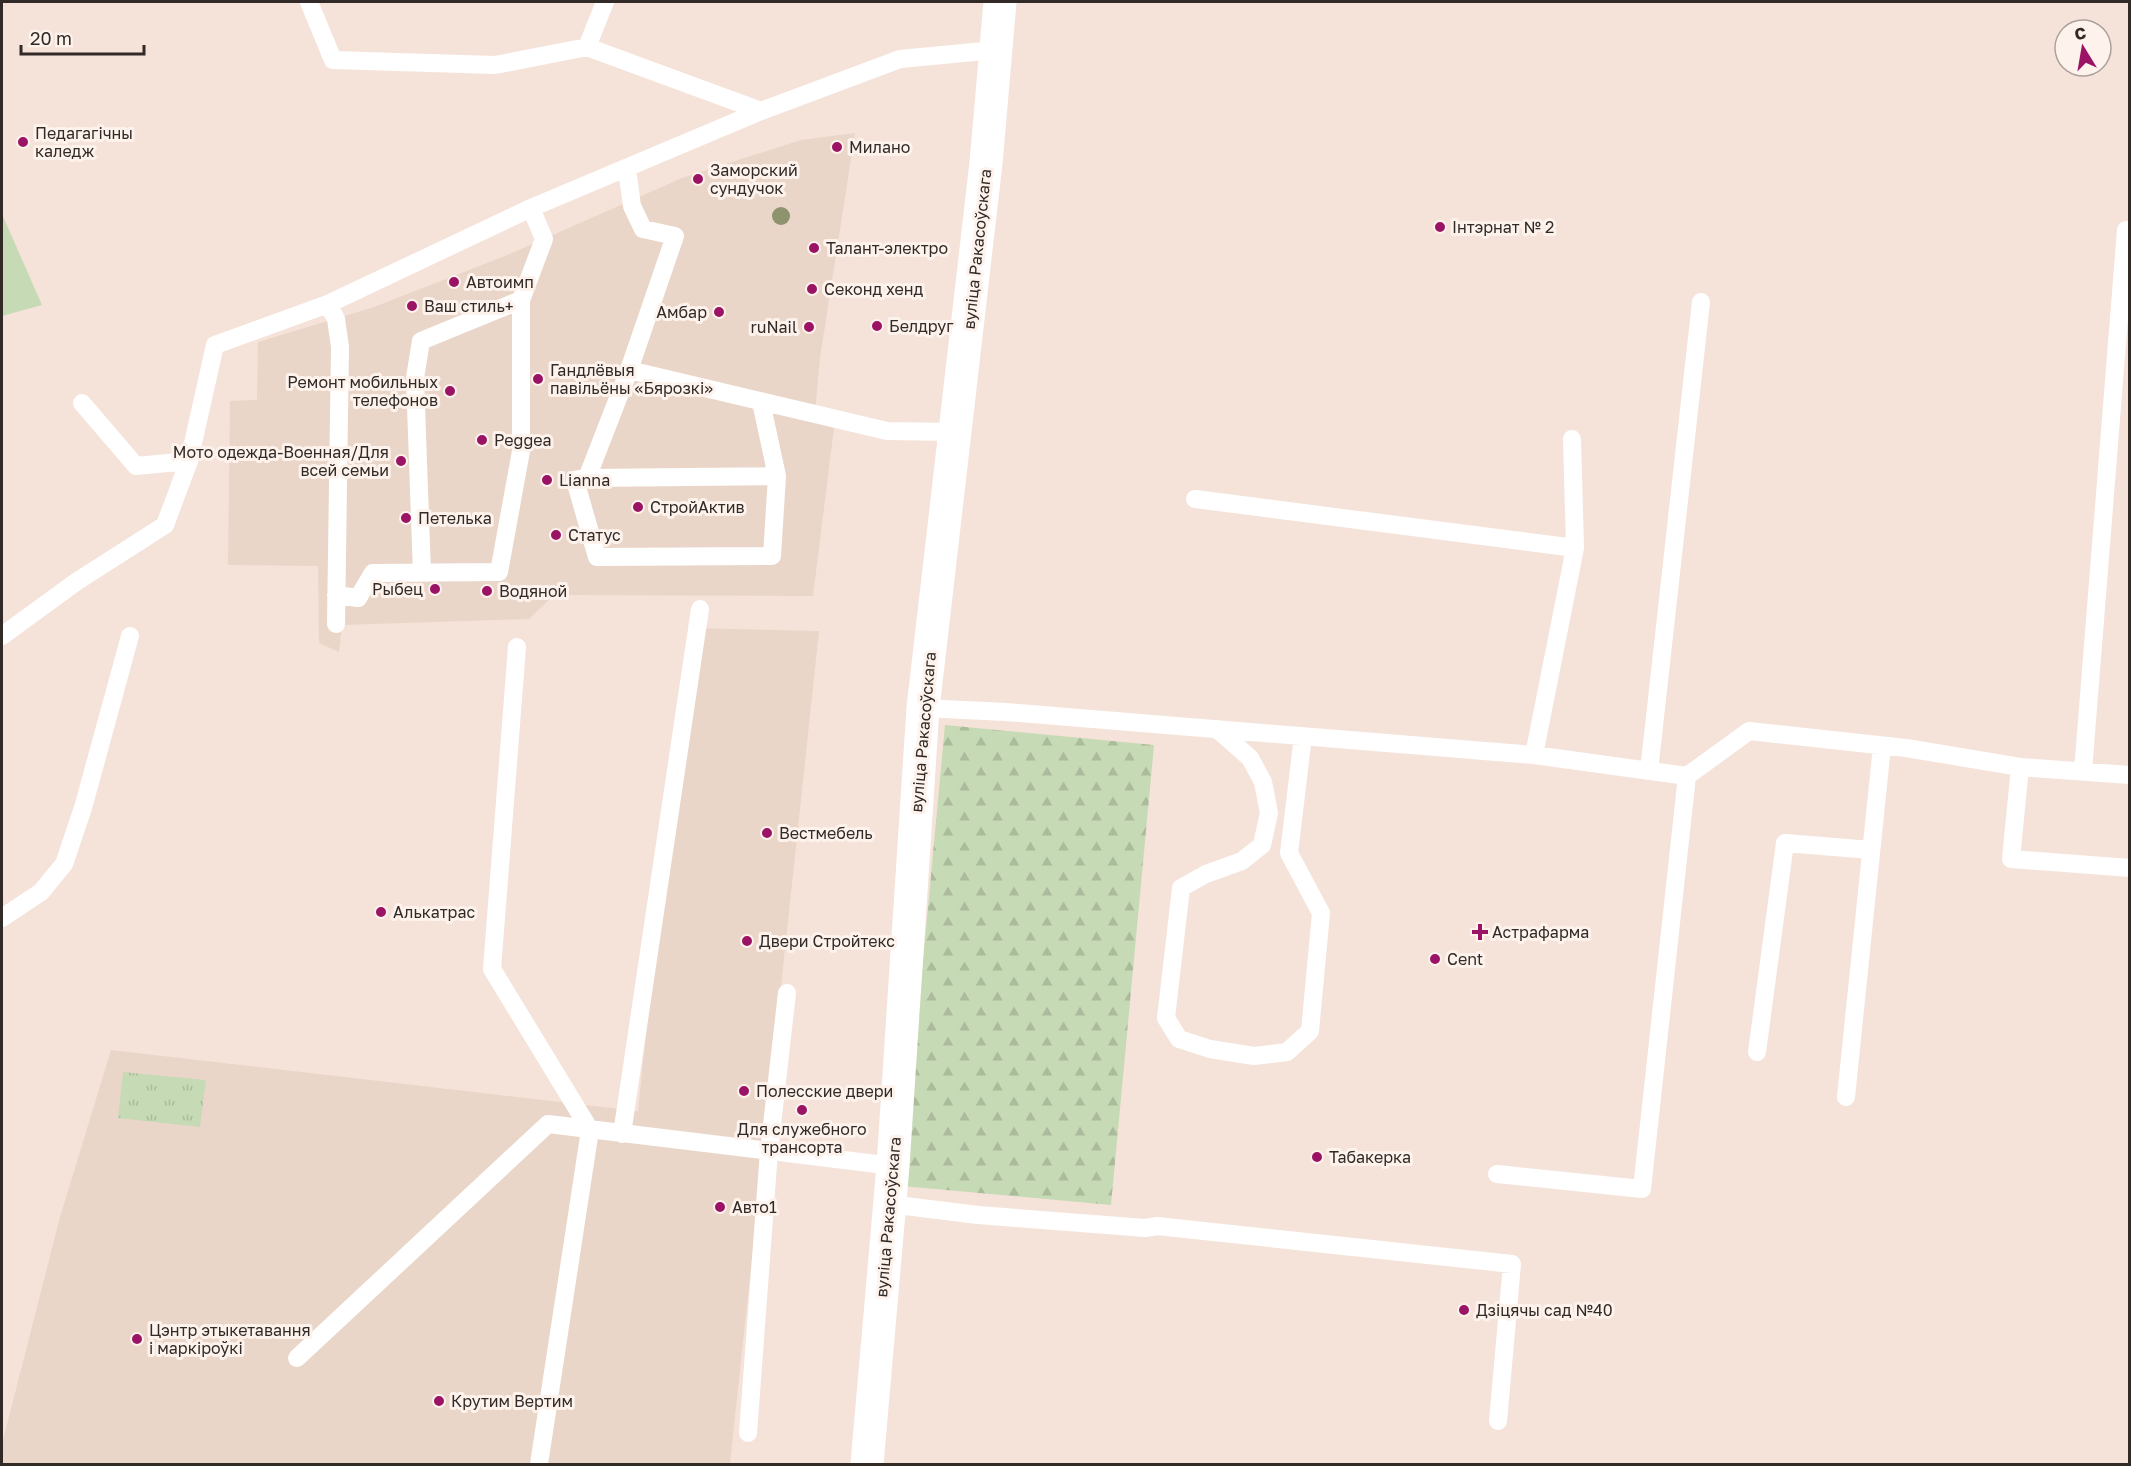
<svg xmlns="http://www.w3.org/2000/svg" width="2131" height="1466" font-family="'Golos Text',sans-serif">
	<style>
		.commercial { fill: #ead6c8 }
		.grass { fill: #c6dab5 }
		.forest { fill: url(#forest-firs) }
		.park { fill: url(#park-tufts) }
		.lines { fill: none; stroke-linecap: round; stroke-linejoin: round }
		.service { stroke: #fff; stroke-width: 18 }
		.secondary { stroke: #fff; stroke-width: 33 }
		.tree { fill: #8c936d }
		.poi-dot { fill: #9b1364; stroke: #fdf2ec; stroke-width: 2 }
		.labels { text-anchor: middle; stroke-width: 6; stroke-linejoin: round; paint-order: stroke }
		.poi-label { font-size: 16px; fill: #312a26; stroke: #fdf2ec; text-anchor: start }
		.street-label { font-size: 16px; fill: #312a26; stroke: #fdf2ec }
	</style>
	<defs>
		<pattern id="forest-firs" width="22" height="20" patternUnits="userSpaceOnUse" patternTransform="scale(1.5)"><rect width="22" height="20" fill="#c6dab5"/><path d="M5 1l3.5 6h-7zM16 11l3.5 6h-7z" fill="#abbb9c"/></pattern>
		<pattern id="park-tufts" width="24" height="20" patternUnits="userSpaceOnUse" patternTransform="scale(1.5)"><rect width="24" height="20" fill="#c6dab5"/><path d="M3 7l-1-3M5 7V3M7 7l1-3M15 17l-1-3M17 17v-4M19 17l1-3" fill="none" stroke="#abbb9c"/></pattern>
	</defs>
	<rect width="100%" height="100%" fill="#f5e3d9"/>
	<path class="commercial" d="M 855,133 L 820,358 L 815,412 L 835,420 L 813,596 L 554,595 L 529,619 L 342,625 L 339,652 L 319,643 L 318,566 L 228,565 L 230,401 L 257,400 L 258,342 L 374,307 L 505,256 L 682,178 L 801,140 Z
		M 688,628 L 819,631 L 730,1464 L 2,1464 L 2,1444 L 60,1217 L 111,1050 L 638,1111 Z"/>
	<path class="grass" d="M 2,214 L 42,305 L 2,316 Z"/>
	<path class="forest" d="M 945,725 L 1154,745 L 1111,1205 L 902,1186 Z"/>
	<path class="park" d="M 123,1072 L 206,1080 L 200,1127 L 118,1118 Z"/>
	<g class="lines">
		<path class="service" d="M 309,2 L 333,60 L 495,65 L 587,47 L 761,111
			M 587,47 L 605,2
			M 627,169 L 632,206 L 643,229 L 675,236 L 629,370 L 587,478 L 575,480 L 597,557 L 772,556 L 777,476 L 761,402
			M 328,304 L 336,319 L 340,347 L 336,624
			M 629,370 L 887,431 L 956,432
			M 82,403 L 136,466 L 189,461
			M 587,478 L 777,476
			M 1195,499 L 1575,548
			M 422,573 L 415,378 L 421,341 L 521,300
			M 336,595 L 358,598 L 373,573 L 499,572 L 521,451 L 521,300 L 544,239 L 531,208
			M 2,636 L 76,582 L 165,525 L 189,461 L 215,345 L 328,304 L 531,208 L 761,111 L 900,59 L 995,50
			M 517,647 L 492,969 L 590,1130 L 539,1464
			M 923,708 L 1006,712 L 1534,755 L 1687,776 L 1749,731 L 1906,748 L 2020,767 L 2130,775
			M 1217,729 L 1250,758 L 1263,782 L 1269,813 L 1262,845 L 1242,861 L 1206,874 L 1181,888 L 1166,1018 L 1179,1039 L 1210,1049 L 1254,1056 L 1287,1052 L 1310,1031 L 1321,913 L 1289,853 L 1303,736
			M 1534,755 L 1575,548 L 1572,439
			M 2020,767 L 2011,859 L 2130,868
			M 1649,771 L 1701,302
			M 2083,771 L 2126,230
			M 2,918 L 41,892 L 64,864 L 83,808 L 130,636
			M 1757,1052 L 1785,843 L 1871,850
			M 1846,1097 L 1882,746
			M 622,1134 L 700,609
			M 1497,1174 L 1642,1189 L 1687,776
			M 889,1204 L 978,1215 L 1145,1228 L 1157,1226 L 1512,1264 L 1498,1421
			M 297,1358 L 548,1124 L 893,1166
			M 748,1433 L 769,1151 L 787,993"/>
		<path class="secondary" d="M 867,1464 L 893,1166 L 923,708 L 986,163 L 1000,2"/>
	</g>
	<circle class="tree" cx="781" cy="216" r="9"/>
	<g class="poi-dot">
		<circle cx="23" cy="142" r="6"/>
		<circle cx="837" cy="147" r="6"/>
		<circle cx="698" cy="179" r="6"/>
		<circle cx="1440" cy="227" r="6"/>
		<circle cx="814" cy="248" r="6"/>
		<circle cx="454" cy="282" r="6"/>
		<circle cx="812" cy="289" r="6"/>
		<circle cx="412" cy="306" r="6"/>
		<circle cx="719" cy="312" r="6"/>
		<circle cx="877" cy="326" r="6"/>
		<circle cx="809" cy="327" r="6"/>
		<circle cx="538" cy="379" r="6"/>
		<circle cx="450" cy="391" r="6"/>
		<circle cx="482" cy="440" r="6"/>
		<circle cx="401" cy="461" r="6"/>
		<circle cx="547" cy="480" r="6"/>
		<circle cx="638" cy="507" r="6"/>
		<circle cx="406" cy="518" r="6"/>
		<circle cx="556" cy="535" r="6"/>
		<circle cx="435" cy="589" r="6"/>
		<circle cx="487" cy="591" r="6"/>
		<circle cx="767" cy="833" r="6"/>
		<circle cx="381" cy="912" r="6"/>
		<path d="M1477 923h6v6h6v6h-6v6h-6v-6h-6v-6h6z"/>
		<circle cx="747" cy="941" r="6"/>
		<circle cx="1435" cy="959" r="6"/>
		<circle cx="744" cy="1091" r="6"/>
		<circle cx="802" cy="1110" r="6"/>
		<circle cx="1317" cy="1157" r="6"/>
		<circle cx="720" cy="1207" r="6"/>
		<circle cx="1464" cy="1310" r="6"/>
		<circle cx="137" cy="1339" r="6"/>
		<circle cx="439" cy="1401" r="6"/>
	</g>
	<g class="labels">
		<g class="poi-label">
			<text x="35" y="139">Педагагічны<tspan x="35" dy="18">каледж</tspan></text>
			<text x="849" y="153">Милано</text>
			<text x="710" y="176">Заморский<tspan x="710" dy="18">сундучок</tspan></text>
			<text x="1452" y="233">Інтэрнат № 2</text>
			<text x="826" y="254">Талант-электро</text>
			<text x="466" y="288">Автоимп</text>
			<text x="824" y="295">Секонд хенд</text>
			<text x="424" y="312">Ваш стиль+</text>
			<text x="707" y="318" text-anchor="end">Амбар</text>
			<text x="889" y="332">Белдруг</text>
			<text x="797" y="333" text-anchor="end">ruNail</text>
			<text x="550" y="376">Гандлёвыя<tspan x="550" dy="18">павільёны «Бярозкі»</tspan></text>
			<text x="438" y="388" text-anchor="end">Ремонт мобильных<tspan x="438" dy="18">телефонов</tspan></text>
			<text x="494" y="446">Peggea</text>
			<text x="389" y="458" text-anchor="end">Мото одежда-Военная/Для<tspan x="389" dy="18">всей семьи</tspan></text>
			<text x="559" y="486">Lianna</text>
			<text x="650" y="513">СтройАктив</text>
			<text x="418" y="524">Петелька</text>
			<text x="568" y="541">Статус</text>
			<text x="423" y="595" text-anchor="end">Рыбец</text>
			<text x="499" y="597">Водяной</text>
			<text x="779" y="839">Вестмебель</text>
			<text x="393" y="918">Алькатрас</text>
			<text x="1492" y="938">Астрафарма</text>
			<text x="759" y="947">Двери Стройтекс</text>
			<text x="1447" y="965">Cent</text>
			<text x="756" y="1097">Полесские двери</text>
			<text x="802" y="1135" text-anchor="middle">Для служебного<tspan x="802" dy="18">трансорта</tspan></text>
			<text x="1329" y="1163">Табакерка</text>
			<text x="732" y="1213">Авто1</text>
			<text x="1476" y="1316">Дзіцячы сад №40</text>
			<text x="149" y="1336">Цэнтр этыкетавання<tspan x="149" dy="18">і маркіроўкі</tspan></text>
			<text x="451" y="1407">Крутим Вертим</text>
		</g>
		<g class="street-label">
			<text transform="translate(977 249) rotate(-84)" y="6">вуліца Ракасоўскага</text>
			<text transform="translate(923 732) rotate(-85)" y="6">вуліца Ракасоўскага</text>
			<text transform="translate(888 1217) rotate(-85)" y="6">вуліца Ракасоўскага</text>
		</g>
	</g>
	<rect width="2131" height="1466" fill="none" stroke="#312a26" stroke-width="6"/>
	<g transform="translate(2083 48) rotate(349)"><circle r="28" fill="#fdf2ec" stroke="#aba29d" stroke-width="1.5"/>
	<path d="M0-4.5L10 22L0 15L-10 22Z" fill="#9b1364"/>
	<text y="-9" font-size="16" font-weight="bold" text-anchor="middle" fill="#312a26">С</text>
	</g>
	<path d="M21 45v9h123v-9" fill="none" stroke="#312a26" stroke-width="3"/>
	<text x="30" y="45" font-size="18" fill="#312a26" stroke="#fdf2ec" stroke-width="4.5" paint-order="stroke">20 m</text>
</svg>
